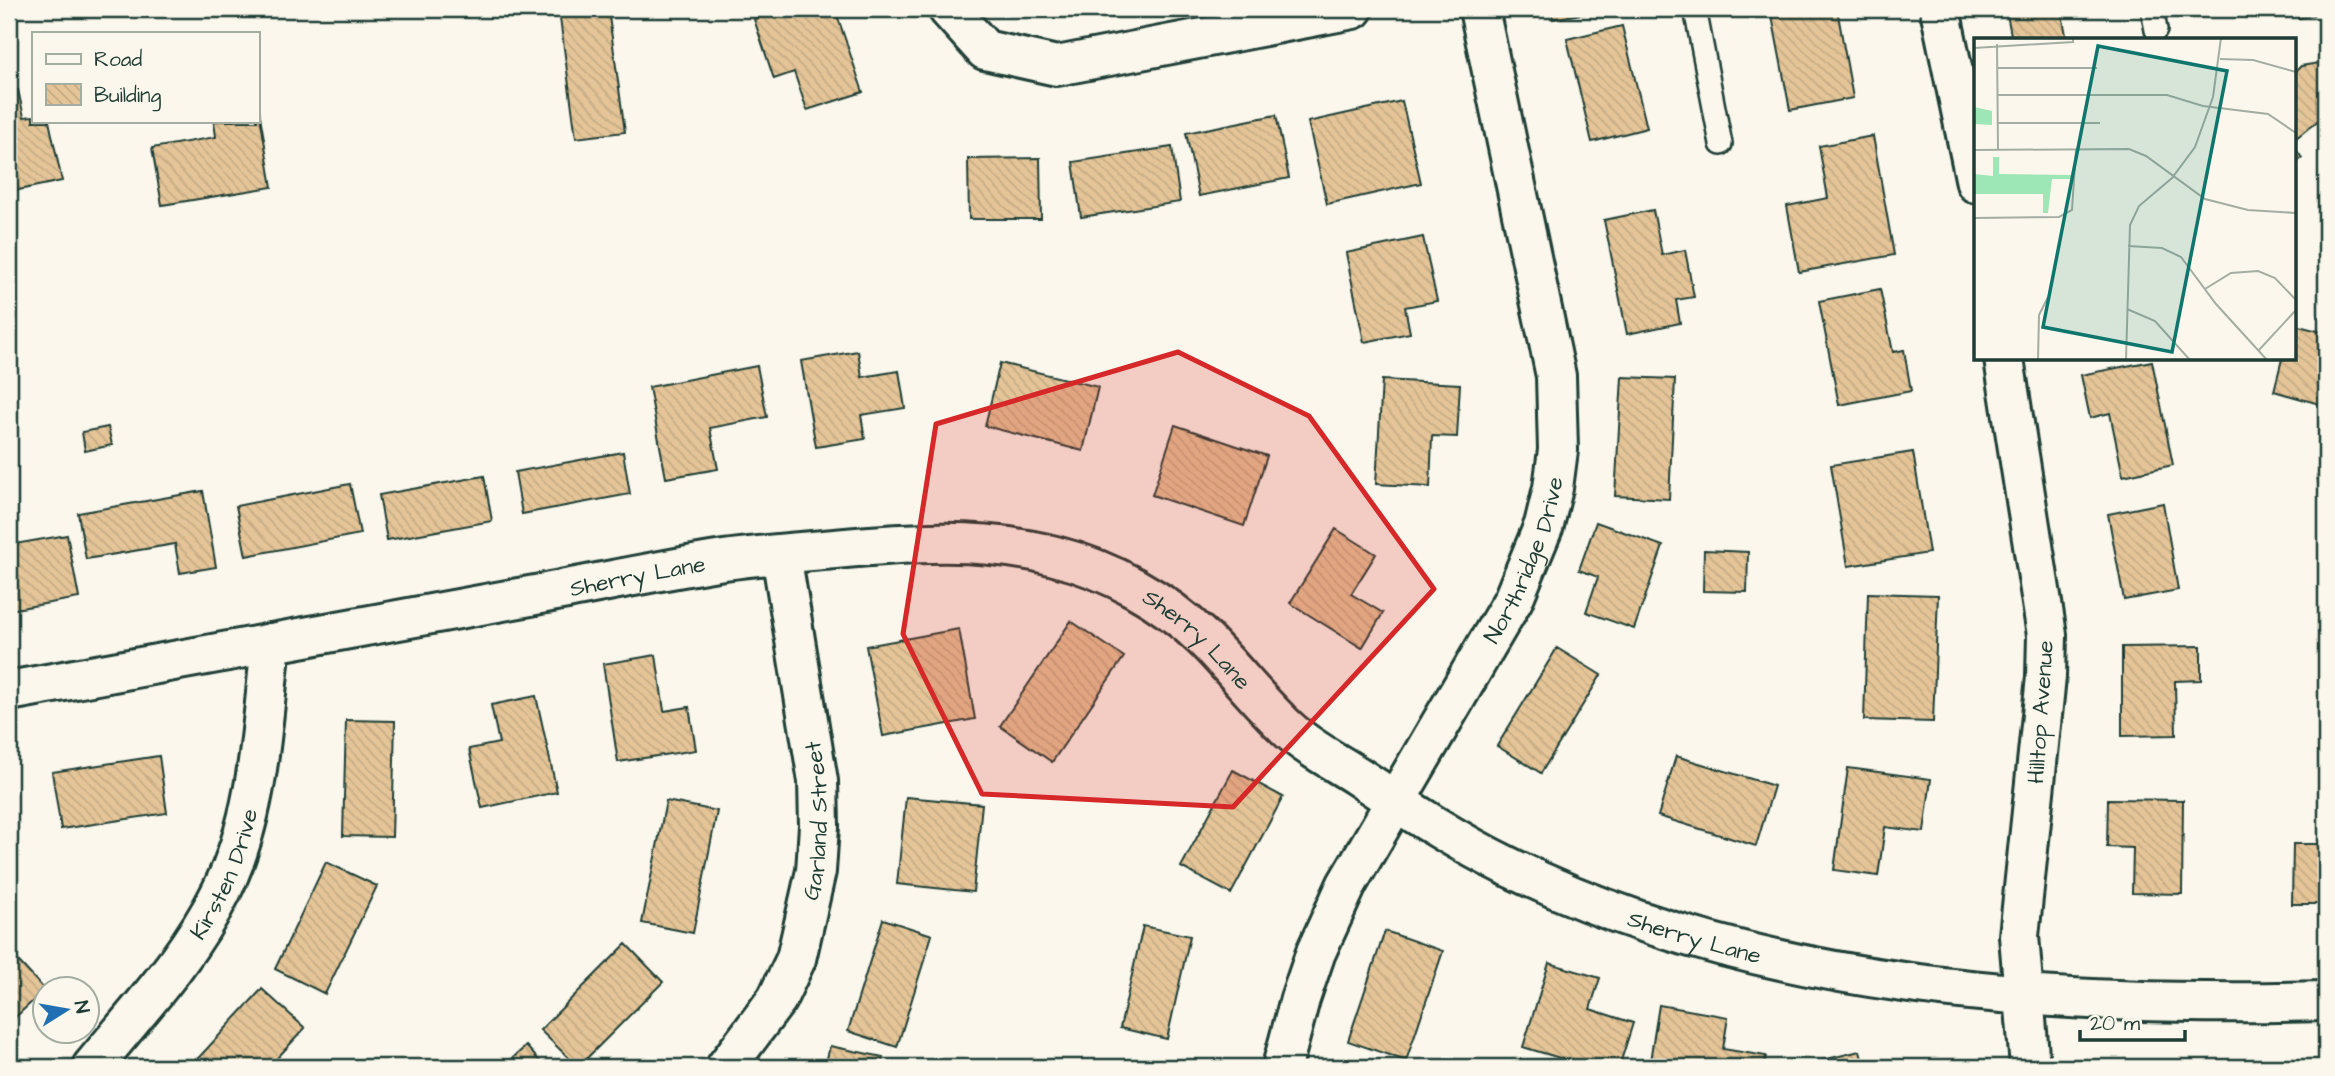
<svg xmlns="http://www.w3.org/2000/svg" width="2335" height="1076" font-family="'Architects Daughter',sans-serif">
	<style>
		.building { fill: url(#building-back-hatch); stroke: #1f3d34; stroke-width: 2 }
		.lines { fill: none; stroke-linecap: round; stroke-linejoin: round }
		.lane-casing { stroke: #1f3d34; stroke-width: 26 }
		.street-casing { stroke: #1f3d34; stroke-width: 44 }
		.lane { stroke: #fbf7ec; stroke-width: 21 }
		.street { stroke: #fbf7ec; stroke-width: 38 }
		.marked { fill: #d62828; fill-opacity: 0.2; stroke: #d62828; stroke-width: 5; stroke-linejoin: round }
		.labels { text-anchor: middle; stroke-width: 6; stroke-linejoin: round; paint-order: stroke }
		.street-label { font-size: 23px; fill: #1f3d34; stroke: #fbf7ec }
		.inset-road { fill: none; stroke: #a3ada2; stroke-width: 2 }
		.view { fill: #0f766e; fill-opacity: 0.15; stroke: #0f766e; stroke-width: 3.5 }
		.inset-edge { fill: none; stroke: #1f3d34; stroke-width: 3.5 }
	</style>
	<defs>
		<pattern id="building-back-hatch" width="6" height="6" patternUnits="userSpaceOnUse" patternTransform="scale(1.75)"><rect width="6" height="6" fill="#e5c598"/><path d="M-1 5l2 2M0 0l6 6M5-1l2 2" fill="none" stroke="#c4aa84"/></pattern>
	</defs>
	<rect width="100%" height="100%" fill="#fbf7ec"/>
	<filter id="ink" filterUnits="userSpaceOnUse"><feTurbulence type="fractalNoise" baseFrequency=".0143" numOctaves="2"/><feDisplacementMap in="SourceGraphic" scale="14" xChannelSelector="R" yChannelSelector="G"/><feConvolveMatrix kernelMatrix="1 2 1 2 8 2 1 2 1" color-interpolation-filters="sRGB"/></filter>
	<g filter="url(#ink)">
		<path class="building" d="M 579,9 L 608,9 L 625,132 L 576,138 L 559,11 Z
			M 783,9 L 835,9 L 863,92 L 807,110 L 794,72 L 774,79 L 754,19 Z
			M 1551,9 L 1608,9 L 1553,19 Z
			M 1812,9 L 1837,9 L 1853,98 L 1790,110 L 1772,16 Z
			M 2006,9 L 2061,9 L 2067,40 L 2012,40 Z
			M 2297,9 L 2326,9 L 2326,13 L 2298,18 Z
			M 1622,26 L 1647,128 L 1592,142 L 1567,39 Z
			M 2326,62 L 2326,114 L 2295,139 L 2295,72 L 2301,66 Z
			M 18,90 L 24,117 L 33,116 L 33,121 L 49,121 L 62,181 L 9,192 L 9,92 Z
			M 1402,101 L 1421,183 L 1327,204 L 1308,122 Z
			M 257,110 L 259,110 L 272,187 L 162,205 L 152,148 L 216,137 L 214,121 L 257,121 Z
			M 1276,115 L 1289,178 L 1199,196 L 1186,133 Z
			M 1873,136 L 1894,255 L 1799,272 L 1787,206 L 1828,198 L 1819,146 Z
			M 1172,147 L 1180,202 L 1081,217 L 1073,162 Z
			M 2295,148 L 2302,158 L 2295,164 Z
			M 1040,158 L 1041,219 L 969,219 L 968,159 Z
			M 1653,210 L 1662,255 L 1685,250 L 1694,297 L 1676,300 L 1680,323 L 1627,334 L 1604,220 Z
			M 1423,237 L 1437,301 L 1405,307 L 1410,333 L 1364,342 L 1346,253 Z
			M 1880,289 L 1893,352 L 1904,350 L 1911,391 L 1839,405 L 1819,301 Z
			M 2295,325 L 2326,333 L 2326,406 L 2274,391 L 2282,359 L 2295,359 Z
			M 858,351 L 862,377 L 899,371 L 905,408 L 861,415 L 865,439 L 816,447 L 801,361 Z
			M 2152,361 L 2173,465 L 2123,476 L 2110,413 L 2090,418 L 2081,375 Z
			M 1000,363 L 1098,387 L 1083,451 L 985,426 Z
			M 757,366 L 767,417 L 710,428 L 718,469 L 666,478 L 649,387 Z
			M 1622,377 L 1675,379 L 1669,499 L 1615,496 Z
			M 1382,380 L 1460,384 L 1457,437 L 1432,436 L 1430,487 L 1376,484 Z
			M 1175,425 L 1267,456 L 1244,526 L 1152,495 Z
			M 108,427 L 112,445 L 85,451 L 82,432 Z
			M 623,452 L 630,494 L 522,514 L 515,472 Z
			M 1913,452 L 1929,553 L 1848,566 L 1831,465 Z
			M 2326,474 L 2326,516 L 2317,476 Z
			M 484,476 L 492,521 L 387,540 L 379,495 Z
			M 350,484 L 360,534 L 246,556 L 236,506 Z
			M 203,491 L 216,567 L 180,573 L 175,544 L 86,559 L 78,513 Z
			M 2163,503 L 2178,590 L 2124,600 L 2108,514 Z
			M 1596,522 L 1663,546 L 1634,629 L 1586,612 L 1598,577 L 1579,570 Z
			M 1336,529 L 1376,554 L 1351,594 L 1383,613 L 1362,648 L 1290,603 Z
			M 67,535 L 79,598 L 9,610 L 9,545 Z
			M 1704,550 L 1748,552 L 1747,592 L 1703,591 Z
			M 1868,593 L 1938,595 L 1933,722 L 1864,720 Z
			M 1071,621 L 1124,657 L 1052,762 L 1000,726 Z
			M 959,629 L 975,719 L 883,736 L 866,646 Z
			M 2201,646 L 2201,680 L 2175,681 L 2176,735 L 2122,736 L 2122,647 Z
			M 1557,648 L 1601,675 L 1541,773 L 1497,746 Z
			M 656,655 L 664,711 L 689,707 L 696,750 L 618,762 L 603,664 Z
			M 536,696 L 557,792 L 482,808 L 469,749 L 499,743 L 491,705 Z
			M 346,720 L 395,721 L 392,837 L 343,836 Z
			M 159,756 L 167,813 L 61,829 L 52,772 Z
			M 1676,756 L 1774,786 L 1756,846 L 1658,816 Z
			M 1848,768 L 1931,779 L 1924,832 L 1885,827 L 1878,876 L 1834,870 Z
			M 1233,770 L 1283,797 L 1231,894 L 1181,867 Z
			M 906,797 L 982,804 L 973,892 L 897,884 Z
			M 2108,799 L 2183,800 L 2182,894 L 2132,893 L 2133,848 L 2107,847 Z
			M 666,801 L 717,811 L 693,933 L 642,923 Z
			M 2293,844 L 2326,844 L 2326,904 L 2292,904 Z
			M 326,862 L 377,886 L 325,994 L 275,969 Z
			M 883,919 L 932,935 L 897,1047 L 848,1031 Z
			M 1143,926 L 1190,936 L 1167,1039 L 1120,1028 Z
			M 1385,931 L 1443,951 L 1406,1061 L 1348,1041 Z
			M 626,944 L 663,982 L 578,1067 L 540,1030 Z
			M 9,951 L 45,990 L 9,1023 Z
			M 1549,963 L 1600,978 L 1590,1009 L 1633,1023 L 1619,1067 L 1590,1067 L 1523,1047 Z
			M 262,989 L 305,1028 L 269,1067 L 190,1067 Z
			M 1659,1005 L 1728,1017 L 1723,1049 L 1766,1056 L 1764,1067 L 1649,1067 Z
			M 526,1046 L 545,1067 L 503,1067 Z
			M 830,1046 L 883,1057 L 881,1067 L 825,1067 Z
			M 1860,1051 L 1864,1067 L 1802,1067 L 1802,1065 Z"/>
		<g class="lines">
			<defs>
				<path id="lane" d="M 1695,9 L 1721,144
					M 2152,9 L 2156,30"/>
				<g id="street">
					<path d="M 948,9 L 985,50 L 1057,66 L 1353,9"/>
					<path d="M 1940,9 L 1976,183"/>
					<path d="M 2004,359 L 2047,635 L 2046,677 L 2019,936 L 2030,1067"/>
					<path id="s1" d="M 9,691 C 183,659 356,628 530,596 C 595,584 659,570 724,560 C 761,555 798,552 835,549 C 909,542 982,537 1055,556 C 1110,570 1163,599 1204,639 C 1233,668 1258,701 1288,729 C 1308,748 1336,762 1359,777 C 1407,809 1456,841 1507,866 C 1757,990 2053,1008 2326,1001"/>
					<path id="s2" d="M 92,1067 C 137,1012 189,957 221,892 C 259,816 262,726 271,643"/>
					<path id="s3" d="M 726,1067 L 777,999 L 796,959 L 816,871 L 819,826 L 818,781 L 781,554"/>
					<path id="s4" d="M 1282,1067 L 1300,999 L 1316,952 L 1347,884 L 1513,600 L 1544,525 L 1553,488 L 1558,450 L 1556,376 L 1479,9"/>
				</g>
			</defs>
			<use href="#lane" class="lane-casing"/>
			<use href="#street" class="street-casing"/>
			<use href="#lane" class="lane"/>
			<use href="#street" class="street"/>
		</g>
	</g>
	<path class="marked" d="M 1178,352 L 1309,416 L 1434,589 L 1233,807 L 982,794 L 903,634 L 936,424 Z"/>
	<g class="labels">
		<g class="street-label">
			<text dy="8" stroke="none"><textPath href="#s4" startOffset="565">Northridge Drive</textPath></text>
			<text dy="8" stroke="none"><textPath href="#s1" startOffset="639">Sherry Lane</textPath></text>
			<text dy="8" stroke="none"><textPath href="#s1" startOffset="1227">Sherry Lane</textPath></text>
			<text transform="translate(2040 712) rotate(-86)" y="8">Hilltop Avenue</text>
			<text dy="8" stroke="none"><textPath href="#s3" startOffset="270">Garland Street</textPath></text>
			<text dy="8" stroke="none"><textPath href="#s2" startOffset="236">Kirsten Drive</textPath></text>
			<text dy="8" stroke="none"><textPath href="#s1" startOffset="1815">Sherry Lane</textPath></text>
		</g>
	</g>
	<g transform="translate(1974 38)">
		<rect width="322" height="322" fill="#fbf7ec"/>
		<path d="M 0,69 L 18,73 L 18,87 L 0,86 ZM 19,119 L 25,119 L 25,136 L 98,137 L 98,141 L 78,141 L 74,175 L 69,175 L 69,156 L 0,156 L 0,136 L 19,138 Z" fill="#9de6b6"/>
		<path class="inset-road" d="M 23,6 L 24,112M 0,10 L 99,4 L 99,0M 246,21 L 279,22 L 322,34M 23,30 L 123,30M 23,57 L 193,57 L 229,68 L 294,76 L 322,95M 24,85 L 126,85M 0,112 L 155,111 L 172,118 L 231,161 L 274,172 L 322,175M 0,180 L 85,179 L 98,172 L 102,111M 154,208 L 188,210 L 207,219 L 242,266 L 293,322M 231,251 L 257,235 L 284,233 L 301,240 L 322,262M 153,271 L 181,283 L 216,322M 285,312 L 322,272M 64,322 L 65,277 L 74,259M 152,322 L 156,187 L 165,168 L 198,140 L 221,109 L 239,59 L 247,0"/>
		<path class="view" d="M 124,8 L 253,33 L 198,314 L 69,289 Z"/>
		<rect width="322" height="322" class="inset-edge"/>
	</g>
	<rect width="2335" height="1076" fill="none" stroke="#fbf7ec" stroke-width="35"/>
	<rect x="18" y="18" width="2300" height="1041" fill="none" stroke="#1f3d34" stroke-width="2.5" filter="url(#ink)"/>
	<rect x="32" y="32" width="228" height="91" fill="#fbf7ec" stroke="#a3ada2" stroke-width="2"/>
	<rect x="46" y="54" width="35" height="10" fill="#fbf7ec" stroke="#a3ada2" stroke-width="2"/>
	<text x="94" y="66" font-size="21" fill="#1f3d34">Road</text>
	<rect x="46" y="84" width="35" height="21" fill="url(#building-back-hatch)" stroke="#a3ada2" stroke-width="2"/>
	<text x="94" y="102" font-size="21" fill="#1f3d34">Building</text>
	<g transform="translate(66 1010) rotate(79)"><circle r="33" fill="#fbf7ec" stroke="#a3ada2" stroke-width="2"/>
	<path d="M0-5L12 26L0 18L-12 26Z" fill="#1f6fb2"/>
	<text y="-10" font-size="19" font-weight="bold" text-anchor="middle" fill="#1f3d34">N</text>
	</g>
	<path d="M2080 1030v10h105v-10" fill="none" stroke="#1f3d34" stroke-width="3.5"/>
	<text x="2090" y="1030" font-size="21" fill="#1f3d34" stroke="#fbf7ec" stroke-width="5" paint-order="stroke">20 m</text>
</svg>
